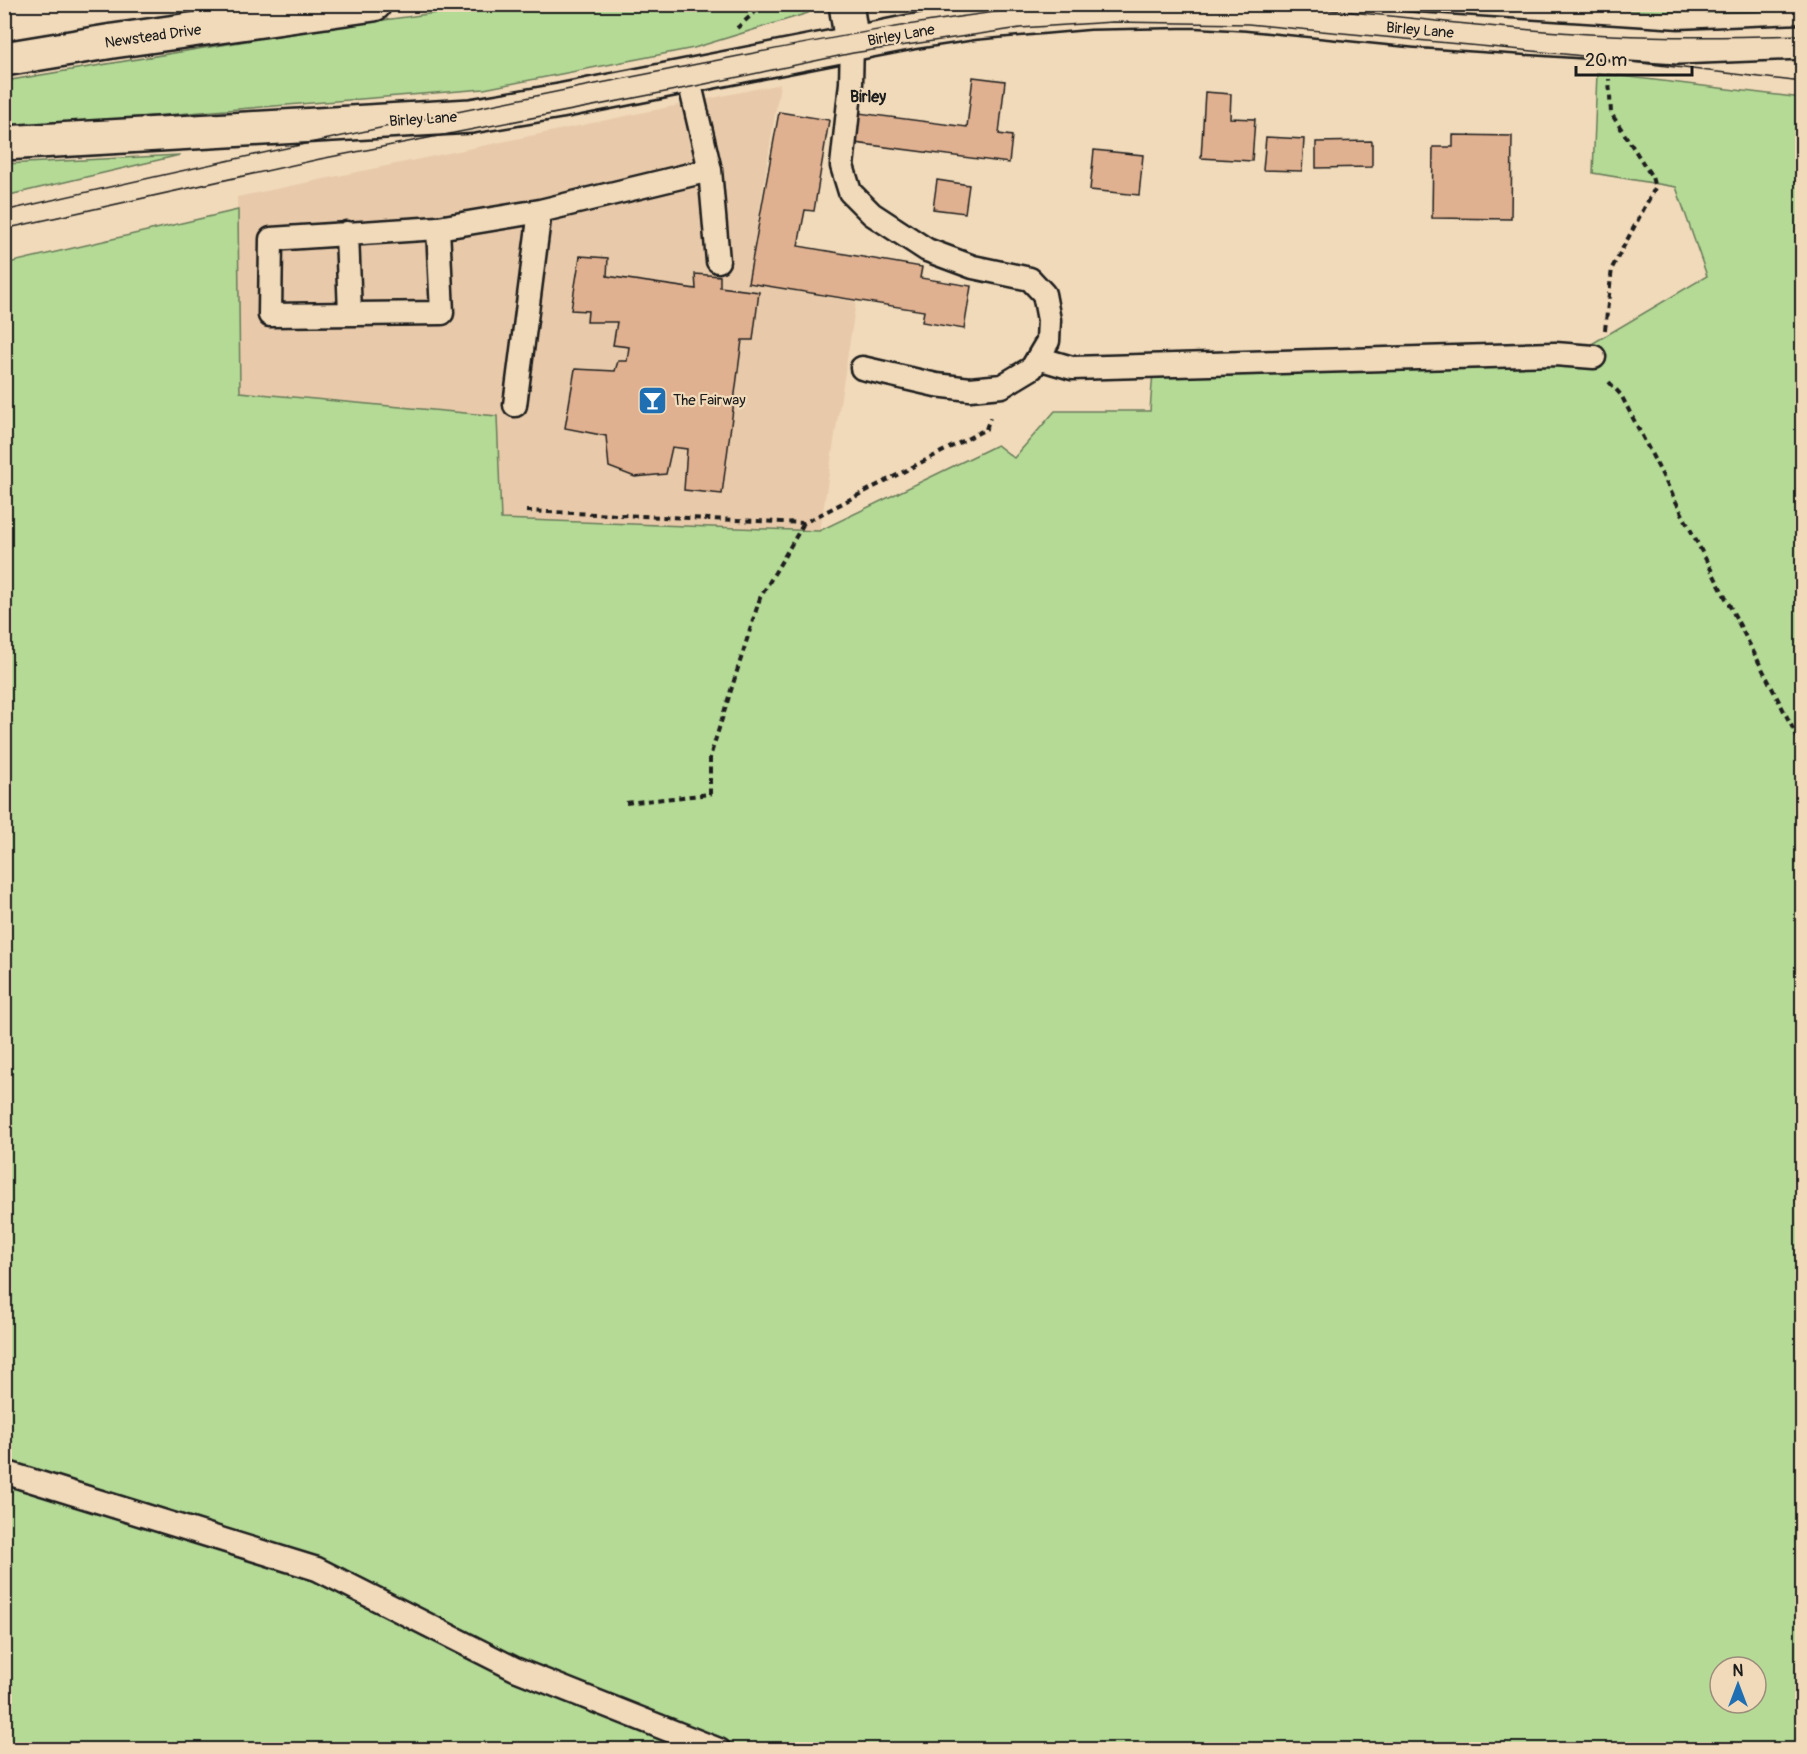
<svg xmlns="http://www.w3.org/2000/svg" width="1807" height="1754" font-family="Pangolin,sans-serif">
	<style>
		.built { fill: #e8caaa }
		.green { fill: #b4da96; stroke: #687b59; stroke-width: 1.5; fill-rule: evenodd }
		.building { fill: #e0b190; stroke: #1c1c1c; stroke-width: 1.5 }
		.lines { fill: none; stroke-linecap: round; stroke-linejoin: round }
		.service-casing { stroke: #1c1c1c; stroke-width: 27 }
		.minor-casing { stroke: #1c1c1c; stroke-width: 38 }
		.tertiary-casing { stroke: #1c1c1c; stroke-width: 38 }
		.path { stroke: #1c1c1c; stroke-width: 4; stroke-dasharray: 6 4.5; stroke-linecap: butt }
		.service { stroke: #f1daba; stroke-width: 22 }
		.minor { stroke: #f1daba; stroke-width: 33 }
		.tertiary { stroke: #f1daba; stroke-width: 33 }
		.tram { stroke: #1c1c1c; stroke-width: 1.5 }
		.labels { text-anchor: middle; stroke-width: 4.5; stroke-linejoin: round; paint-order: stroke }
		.street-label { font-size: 15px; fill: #1c1c1c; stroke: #f1daba }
		.poi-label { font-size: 15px; fill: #1c1c1c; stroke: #f1daba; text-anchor: start }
		.neighbourhood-label { font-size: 16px; font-weight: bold; fill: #1c1c1c; stroke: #f1daba }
	</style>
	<rect width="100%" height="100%" fill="#f1daba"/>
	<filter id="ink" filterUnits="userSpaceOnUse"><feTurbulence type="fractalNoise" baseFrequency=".0167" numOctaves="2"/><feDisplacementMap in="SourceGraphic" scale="12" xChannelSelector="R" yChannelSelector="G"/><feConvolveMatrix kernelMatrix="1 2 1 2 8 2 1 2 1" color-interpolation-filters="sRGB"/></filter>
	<g filter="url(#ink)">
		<path class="built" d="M 780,84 L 748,282 L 856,302 L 820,531 L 500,519 L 496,416 L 240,392 L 237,197 Z"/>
		<path class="green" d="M 503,4 L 814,5 L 808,13 L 694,48 L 484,89 L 5,128 L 5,81 L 324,28 Z
			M 1802,4 L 1802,9 C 1711,16 1617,11 1525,5 Z
			M 1597,73 L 1802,98 L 1802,1749 L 5,1749 L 4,264 L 238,210 L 240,392 L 497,416 L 501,519 L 819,531 L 997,445 L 1014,458 L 1055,411 L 1150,411 L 1154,359 L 1590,345 L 1707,276 L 1676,187 L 1593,173 ZM 1720,1667 L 1756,1667 L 1756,1703 L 1720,1703 Z
			M 180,155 L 5,196 L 5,164 Z"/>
		<path class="building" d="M 973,77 L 1005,81 L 999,134 L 1012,136 L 1009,163 L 855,143 L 859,113 L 967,127 Z
			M 1205,92 L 1231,94 L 1230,118 L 1255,119 L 1252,161 L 1201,158 Z
			M 779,112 L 829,120 L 814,211 L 805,210 L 798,246 L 922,267 L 920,278 L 971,286 L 964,329 L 922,322 L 924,311 L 748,283 Z
			M 1453,135 L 1512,136 L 1511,219 L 1432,218 L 1433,147 L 1453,147 Z
			M 1266,137 L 1304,139 L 1302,171 L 1263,170 Z
			M 1372,141 L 1372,167 L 1316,168 L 1316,142 Z
			M 1094,150 L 1143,155 L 1139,195 L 1090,190 Z
			M 937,180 L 969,185 L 965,213 L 933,209 Z
			M 580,256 L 608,258 L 607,276 L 696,289 L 695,274 L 720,276 L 720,287 L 759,292 L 753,340 L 742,340 L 722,494 L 684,490 L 687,449 L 672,447 L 666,474 L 635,477 L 609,467 L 606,436 L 565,428 L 575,369 L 615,371 L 618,361 L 627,361 L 629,347 L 613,345 L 617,322 L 587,322 L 588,311 L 571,310 Z"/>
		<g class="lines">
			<defs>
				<path id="service" d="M 852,43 L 851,83 L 842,166 L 850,192 L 872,214 L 927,250 L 973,267 L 1030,279 L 1044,294 L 1049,320 L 1048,341 L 1032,368 L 1002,386 L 970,389 L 936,385 L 862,368
					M 710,170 L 718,261
					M 438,228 L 442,313 L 270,315 L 271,239 L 438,228 L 540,211 L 710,170 L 688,76
					M 347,233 L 350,314
					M 1038,358 L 1072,368 L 1555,354 L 1594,357
					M 515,405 L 540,211
					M 4,1472 L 317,1569 L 515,1669 L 719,1750"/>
				<path id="minor" d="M 846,4 L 852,43
					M 4,59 L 113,41 L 374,4"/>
				<path id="tertiary" d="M 4,143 L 471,116 L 560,101 L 911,32 L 976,22 L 1089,12 L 1192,10 L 1247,13 L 1416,30 L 1678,47 L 1802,42"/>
			</defs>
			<use href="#service" class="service-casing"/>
			<use href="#minor" class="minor-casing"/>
			<use href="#tertiary" class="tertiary-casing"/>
			<path class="path" d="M 737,28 L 764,4
				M 1605,330 L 1612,268 L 1655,188 L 1652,177 L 1611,113 L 1609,79
				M 1609,382 L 1621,395 L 1802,746
				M 526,511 L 804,523 L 986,429 L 990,418
				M 626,803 L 710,794 L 710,757 L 760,598 L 804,523"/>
			<use href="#service" class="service"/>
			<use href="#minor" class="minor"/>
			<use href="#tertiary" class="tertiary"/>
			<path class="tram" d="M 1265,4 C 1381,13 1495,30 1611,35 C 1675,38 1739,37 1802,35
				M 4,211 C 221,161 439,114 657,72 C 792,46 927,17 1064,4
				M 4,229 L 320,159 L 691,87 L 853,53 L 1020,28 L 1113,22 L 1248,24 L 1574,55 L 1802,82"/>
		</g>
	</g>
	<defs>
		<symbol id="bar-square" viewBox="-11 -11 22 22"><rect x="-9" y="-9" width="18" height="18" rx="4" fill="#1f6fb2" stroke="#f1daba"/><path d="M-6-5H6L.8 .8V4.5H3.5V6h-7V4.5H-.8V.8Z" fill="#fff"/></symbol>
	</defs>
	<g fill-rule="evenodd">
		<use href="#bar-square" x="636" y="384" width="33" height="33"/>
	</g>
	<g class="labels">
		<g class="street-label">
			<text transform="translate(1420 30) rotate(5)" y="5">Birley Lane</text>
			<text transform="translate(901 35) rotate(-10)" y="5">Birley Lane</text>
			<text transform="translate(153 36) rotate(-8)" y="5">Newstead Drive</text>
			<text transform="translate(423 119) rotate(-4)" y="5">Birley Lane</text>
		</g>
		<g class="poi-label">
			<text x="673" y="405">The Fairway</text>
		</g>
		<g class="neighbourhood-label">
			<text x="868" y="102">Birley</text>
		</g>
	</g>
	<rect width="1807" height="1754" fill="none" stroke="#f1daba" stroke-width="24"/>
	<rect x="12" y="12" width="1783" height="1730" fill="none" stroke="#1c1c1c" stroke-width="2" filter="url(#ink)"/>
	<g transform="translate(1738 1685)"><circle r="28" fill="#f1daba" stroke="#9c8e7b" stroke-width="1.5"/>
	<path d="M0-4.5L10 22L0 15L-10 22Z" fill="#1f6fb2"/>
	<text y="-9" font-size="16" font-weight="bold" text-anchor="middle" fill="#1c1c1c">N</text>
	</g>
	<path d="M1576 66v9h116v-9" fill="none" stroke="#1c1c1c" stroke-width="3"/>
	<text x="1585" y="66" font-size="18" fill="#1c1c1c" stroke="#f1daba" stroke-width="4.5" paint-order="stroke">20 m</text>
</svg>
